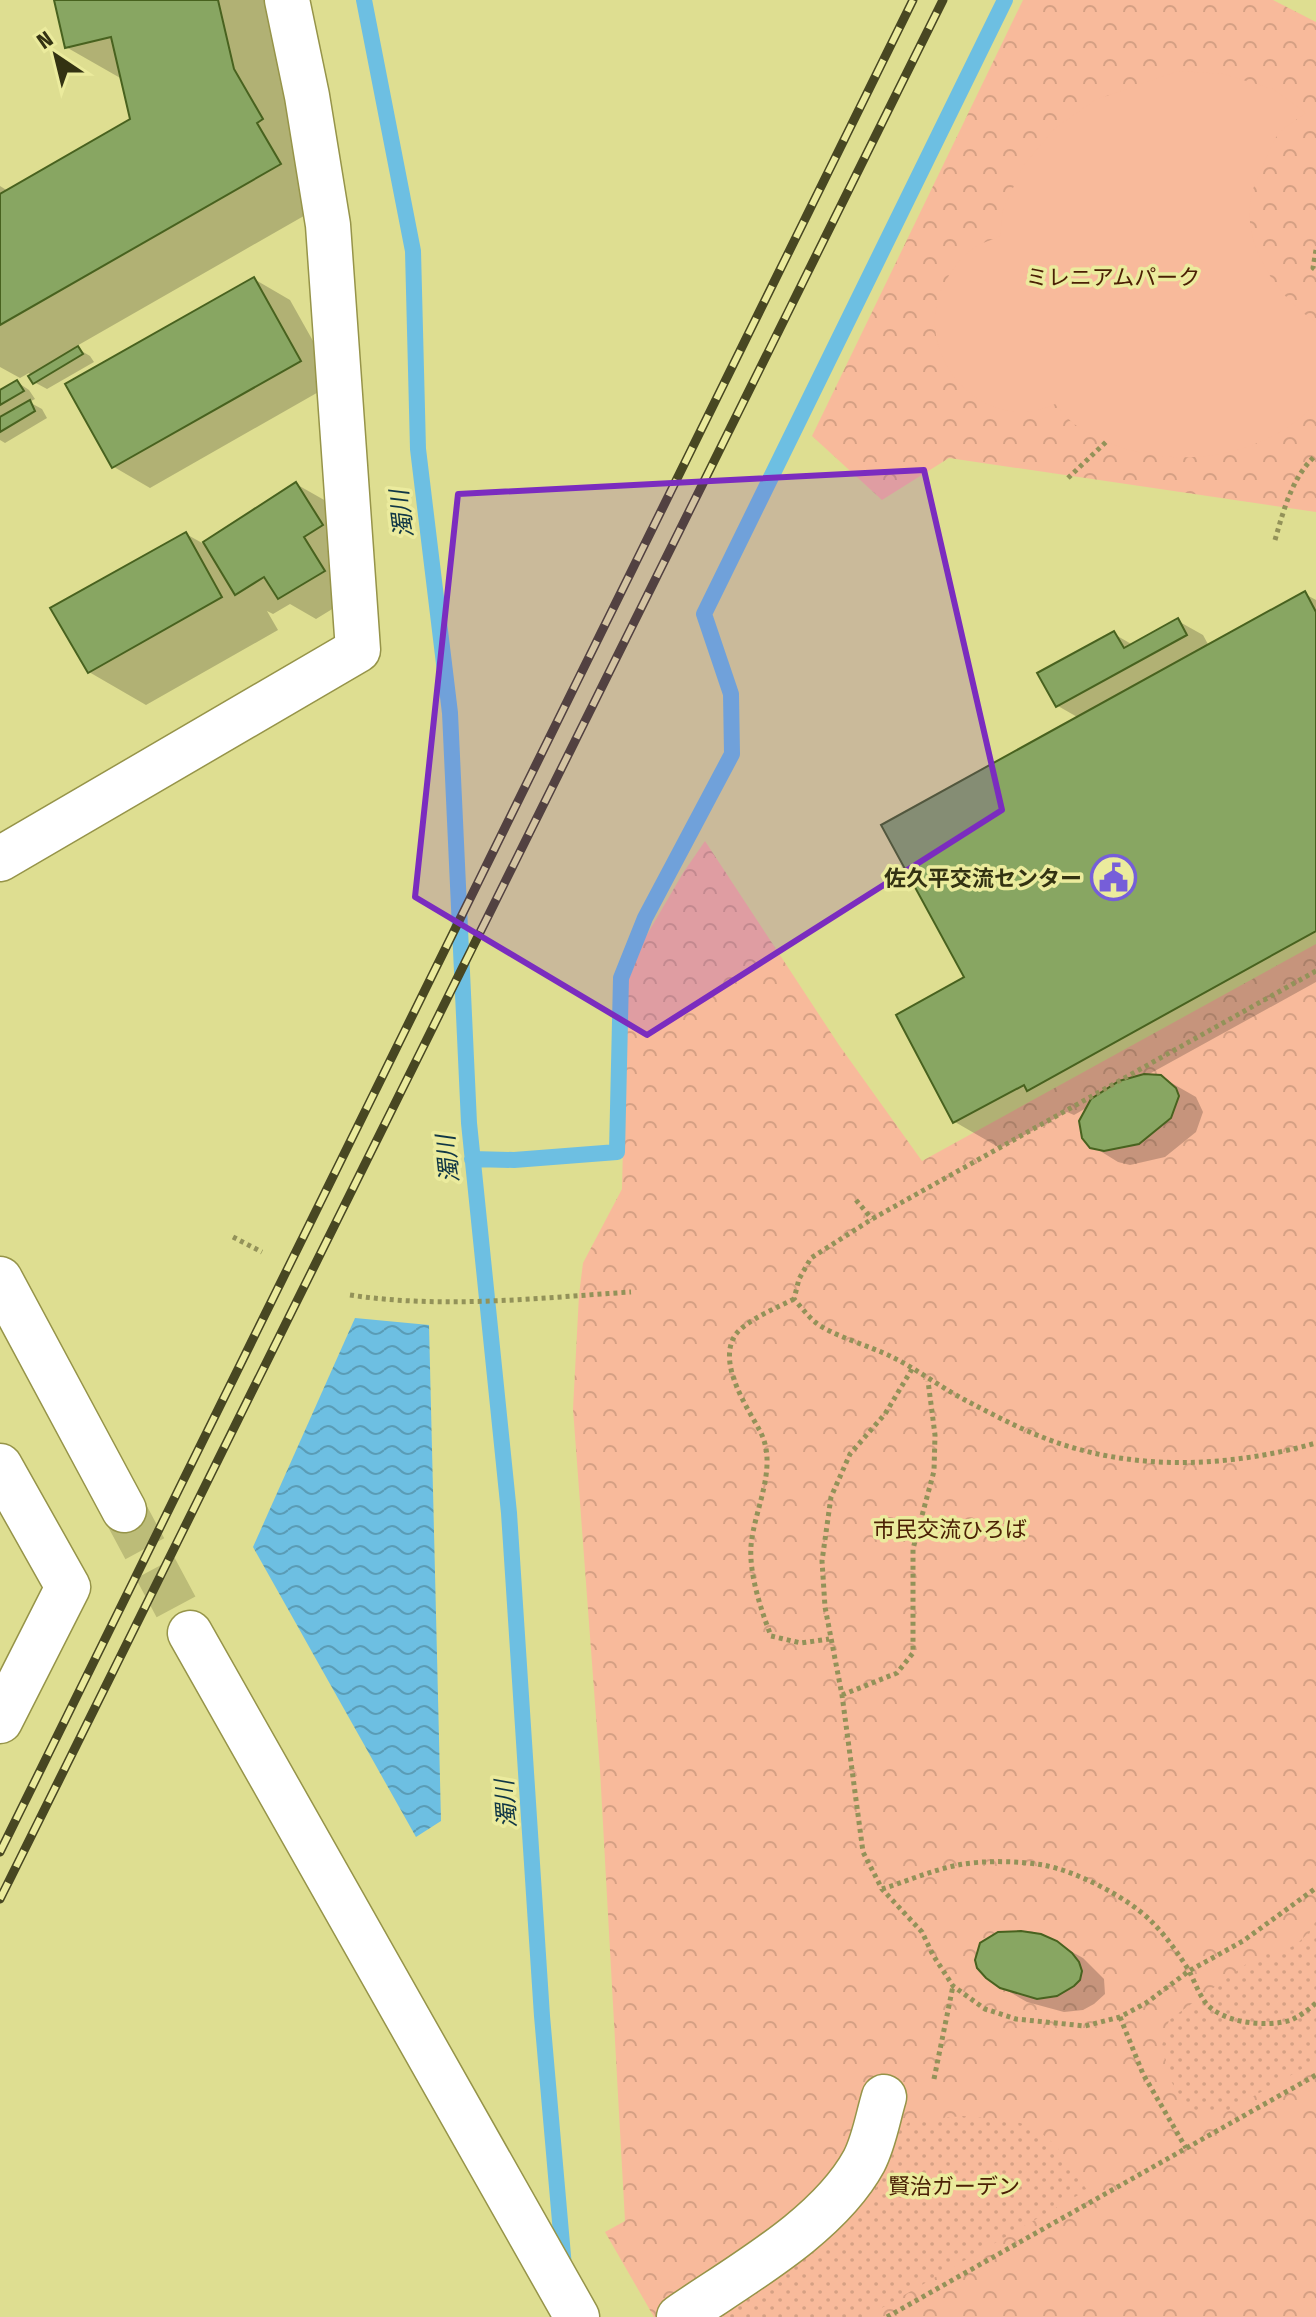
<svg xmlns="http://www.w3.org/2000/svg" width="1316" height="2317" font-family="'Fira Sans Condensed','Noto Sans JP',sans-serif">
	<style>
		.forest { fill: url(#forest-crowns) }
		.garden { fill: url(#garden-dots) }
		.pitch { fill: #f8ba9b }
		.water { fill: url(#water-waves) }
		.shadow { fill: #0003 }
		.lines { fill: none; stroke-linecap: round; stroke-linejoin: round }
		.stream { stroke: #6dbfe2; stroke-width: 16 }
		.building { fill: #88a662; stroke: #48621f; stroke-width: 2 }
		.minor-tunnel { stroke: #bcbc78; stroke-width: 44; stroke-dasharray: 44 22; stroke-linecap: butt }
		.minor-casing { stroke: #969449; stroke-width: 47 }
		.path { stroke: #939259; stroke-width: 5; stroke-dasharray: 4 4; stroke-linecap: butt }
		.minor { stroke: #fff; stroke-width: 44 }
		.rail-casing { stroke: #484722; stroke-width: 9 }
		.rail { stroke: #ebeb9d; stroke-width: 6; stroke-dasharray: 18; stroke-linecap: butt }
		.marked { fill: #7b2cbf; fill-opacity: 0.2; stroke: #7b2cbf; stroke-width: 6; stroke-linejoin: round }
		.labels { text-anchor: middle; stroke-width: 7; stroke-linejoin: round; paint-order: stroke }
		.park-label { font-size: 22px; fill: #4b2005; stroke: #ebeb9d }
		.poi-label { font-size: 22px; font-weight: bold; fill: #333212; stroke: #ebeb9d; text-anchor: end }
		.water-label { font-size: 24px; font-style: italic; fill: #103645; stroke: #ebeb9d }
	</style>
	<defs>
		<pattern id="forest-crowns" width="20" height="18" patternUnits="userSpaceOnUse" patternTransform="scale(2)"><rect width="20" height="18" fill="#f8ba9b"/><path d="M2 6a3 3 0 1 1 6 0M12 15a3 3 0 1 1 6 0" fill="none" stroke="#d5a084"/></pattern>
		<pattern id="garden-dots" width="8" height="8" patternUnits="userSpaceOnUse" patternTransform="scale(2)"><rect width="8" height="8" fill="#f8ba9b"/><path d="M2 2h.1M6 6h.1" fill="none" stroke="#d5a084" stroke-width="1.8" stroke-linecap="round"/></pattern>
		<pattern id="water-waves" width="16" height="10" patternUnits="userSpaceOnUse" patternTransform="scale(2)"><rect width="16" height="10" fill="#6dbfe2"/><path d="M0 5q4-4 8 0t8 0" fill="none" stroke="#5a9cb6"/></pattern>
	</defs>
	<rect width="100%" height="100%" fill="#dede91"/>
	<path class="forest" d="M 1023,0 L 1273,0 L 1316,22 L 1316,512 L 949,458 L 882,500 L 812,436 Z
		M 705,841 L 839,1045 L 922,1161 L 1316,944 L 1316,2317 L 654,2317 L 605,2232 L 625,2221 L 600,1770 L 573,1409 L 579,1295 L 583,1263 L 622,1189 L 627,983 L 645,938 L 683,873 Z"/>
	<path class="garden" d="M 1316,1920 L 1316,2061 L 1222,2114 L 1188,2110 L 1168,2076 L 1162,2045 L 1169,2020 L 1263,1952 C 1286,1955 1306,1941 1316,1920 Z
		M 963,2116 C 981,2118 1003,2118 1020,2123 C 1053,2133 1070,2163 1087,2190 L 866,2317 L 722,2317 L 852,2225 L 872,2201 L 890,2148 L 901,2129 L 910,2121 Z"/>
	<path class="pitch" d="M 1178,71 L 1223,74 L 1273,89 L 1306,113 C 1298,119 1287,125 1280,132 C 1272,141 1268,154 1263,166 C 1260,173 1256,181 1253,189 C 1238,239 1275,296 1316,322 L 1316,403 C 1258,467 1148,474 1077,426 C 1069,421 1062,411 1055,404 C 982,440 903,348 948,277 C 955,265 965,253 977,246 C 984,242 992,240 1000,236 L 1003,210 L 1023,166 L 1055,128 L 1095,100 Z"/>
	<path class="water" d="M 355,1318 L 429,1325 L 441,1821 L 416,1837 L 253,1547 Z"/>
	<path class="shadow" d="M 56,0 L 266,0 L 337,197 L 75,347 L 90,356 L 94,362 L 47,389 L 34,382 L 29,373 L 20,378 L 0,367 L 0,186 L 8,191 L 132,120 L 122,79 L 66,47 Z
		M 254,279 L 290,300 L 336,382 L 150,488 L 114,467 Z
		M 17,382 L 29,390 L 35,399 L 29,402 L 42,409 L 47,418 L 5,443 L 0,440 L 0,392 Z
		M 296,484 L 333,505 L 360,592 L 316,619 L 290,604 L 273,614 L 267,611 L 278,630 L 146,705 L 89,672 L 186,534 L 204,544 Z
		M 1305,594 L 1316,600 L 1316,982 L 1142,1078 L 1161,1077 L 1196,1097 L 1203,1112 L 1196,1132 L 1165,1157 L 1130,1165 L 1118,1162 L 1092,1146 L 1088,1107 L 1074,1115 L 1067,1112 L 1000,1148 L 955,1122 L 967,978 L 1079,718 L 1058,706 L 1114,634 L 1133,645 L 1178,621 L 1203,635 L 1209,646 Z
		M 1056,1943 L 1083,1958 L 1104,1979 L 1105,1994 L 1094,2004 L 1083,2010 L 1064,2012 L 1027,2002 L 1001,1987 Z"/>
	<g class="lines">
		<path class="stream" d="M 364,0 L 413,251 L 418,449 L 450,713 L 469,1123 L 509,1513 L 542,2016 L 564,2267
			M 472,1159 L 514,1160 L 617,1152 L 621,978 L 645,918 L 732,754 L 731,694 L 704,614 L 1005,0"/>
	</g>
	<path class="building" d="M 54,0 L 218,0 L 234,69 L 263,119 L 257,123 L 281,164 L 0,325 L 0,194 L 130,119 L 111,37 L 65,48 Z
		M 254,277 L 301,361 L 112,468 L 65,384 Z
		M 78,346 L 83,354 L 33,384 L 28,376 Z
		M 17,380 L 24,391 L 0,405 L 0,390 Z
		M 30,400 L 35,411 L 0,432 L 0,417 Z
		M 296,482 L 323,525 L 304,537 L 325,571 L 278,599 L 264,577 L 235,595 L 203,542 Z
		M 186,532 L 222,597 L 88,673 L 50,608 Z
		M 1305,591 L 1316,612 L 1316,931 L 1027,1091 L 1024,1085 L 953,1123 L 896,1015 L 964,977 L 881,825 Z
		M 1178,618 L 1187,635 L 1056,707 L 1037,673 L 1114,631 L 1124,648 Z
		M 1144,1074 L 1161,1075 L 1176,1088 L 1179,1096 L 1171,1118 L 1139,1144 L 1104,1151 L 1090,1148 L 1082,1138 L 1079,1121 L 1091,1099 L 1119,1081 Z
		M 1021,1931 L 1041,1934 L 1057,1941 L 1072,1953 L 1079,1962 L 1082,1971 L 1080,1980 L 1074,1986 L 1057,1996 L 1037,1999 L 1000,1988 L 986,1978 L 977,1968 L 975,1960 L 980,1943 L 998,1932 Z"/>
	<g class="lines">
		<path class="minor-tunnel" d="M 124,1510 L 190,1633"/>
		<defs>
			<path id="minor" d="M 0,859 L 358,650 L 328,225 L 307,96 L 287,0
				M 0,1279 L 124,1510
				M 0,1466 L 68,1587 L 0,1721
				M 190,1633 L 577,2317
				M 679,2317 C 740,2275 828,2227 864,2161 C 874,2142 878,2117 884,2097"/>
		</defs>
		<use href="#minor" class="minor-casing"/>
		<path class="path" d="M 1316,250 L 1313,268 L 1316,270
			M 1068,478 L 1107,441
			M 1275,540 C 1284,509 1292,477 1316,455
			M 1316,971 L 872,1219 L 811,1258 L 799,1279 L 794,1299 C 801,1307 807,1315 815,1322 C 832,1336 871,1346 892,1357 C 917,1369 940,1387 965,1400 C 990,1413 1016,1427 1042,1437 C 1129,1472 1227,1468 1316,1443
			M 856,1200 L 872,1219
			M 233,1237 L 262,1252
			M 350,1295 C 443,1309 537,1298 631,1292
			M 794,1299 C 778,1307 747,1320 736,1334 C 716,1362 747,1407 760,1431 C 779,1467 754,1509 751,1546 C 749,1574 761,1610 771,1636 L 801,1643 L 829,1639
			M 912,1369 L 885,1414 L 850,1454 L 831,1497 L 822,1561 L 825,1607 L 842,1695 L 863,1852 L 882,1889 L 922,1932 L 933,1955 L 953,1986 L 985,2009 L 1016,2019 L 1085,2026 L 1120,2017 L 1146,2003 L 1189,1971 L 1243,1941 L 1316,1888
			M 842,1695 L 897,1673 L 913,1653 L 913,1549 L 934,1471 L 935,1435 L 928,1381
			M 882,1889 C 907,1881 933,1870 958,1865 C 984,1860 1018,1861 1043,1865 C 1076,1871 1127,1897 1151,1921 C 1165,1935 1178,1953 1188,1969 C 1194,1980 1198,1992 1205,2002 C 1221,2023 1267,2028 1291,2020 C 1300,2016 1308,2010 1316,2003
			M 1120,2017 L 1143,2074 L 1186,2148
			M 934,2079 L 953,1986
			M 887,2317 L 1316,2075"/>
		<use href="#minor" class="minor"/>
		<defs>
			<path id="rail" d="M 0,1852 L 913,0
				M 0,1899 L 943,0"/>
		</defs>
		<use href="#rail" class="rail-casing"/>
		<use href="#rail" class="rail"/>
	</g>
	<path class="marked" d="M 924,470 L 1002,810 L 647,1035 L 415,897 L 458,494 Z"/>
	<defs>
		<symbol id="civic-ring" viewBox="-11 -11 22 22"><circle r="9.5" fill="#ebeb9d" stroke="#765ed9" stroke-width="1.5"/><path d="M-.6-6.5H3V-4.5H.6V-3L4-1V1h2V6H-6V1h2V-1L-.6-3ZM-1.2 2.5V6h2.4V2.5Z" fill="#765ed9"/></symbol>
	</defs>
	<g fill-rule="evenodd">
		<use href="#civic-ring" x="1088" y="852" width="51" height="51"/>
	</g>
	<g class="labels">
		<g class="park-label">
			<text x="1113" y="285">ミレニアムパーク</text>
			<text x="950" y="1537">市民交流ひろば</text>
			<text x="954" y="2194">賢治ガーデン</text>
		</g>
		<g class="poi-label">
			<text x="1082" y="886">佐久平交流センター</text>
		</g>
		<g class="water-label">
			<text transform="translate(402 514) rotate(-97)" y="8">濁川</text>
			<text transform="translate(448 1159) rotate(-96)" y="8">濁川</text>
			<text transform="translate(506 1804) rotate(-94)" y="8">濁川</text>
		</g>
	</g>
	<g transform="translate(56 56) rotate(325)" stroke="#ebeb9d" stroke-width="6" paint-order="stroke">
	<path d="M0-6L14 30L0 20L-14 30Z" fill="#333212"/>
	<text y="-12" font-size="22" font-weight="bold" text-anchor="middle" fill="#333212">N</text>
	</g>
</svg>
